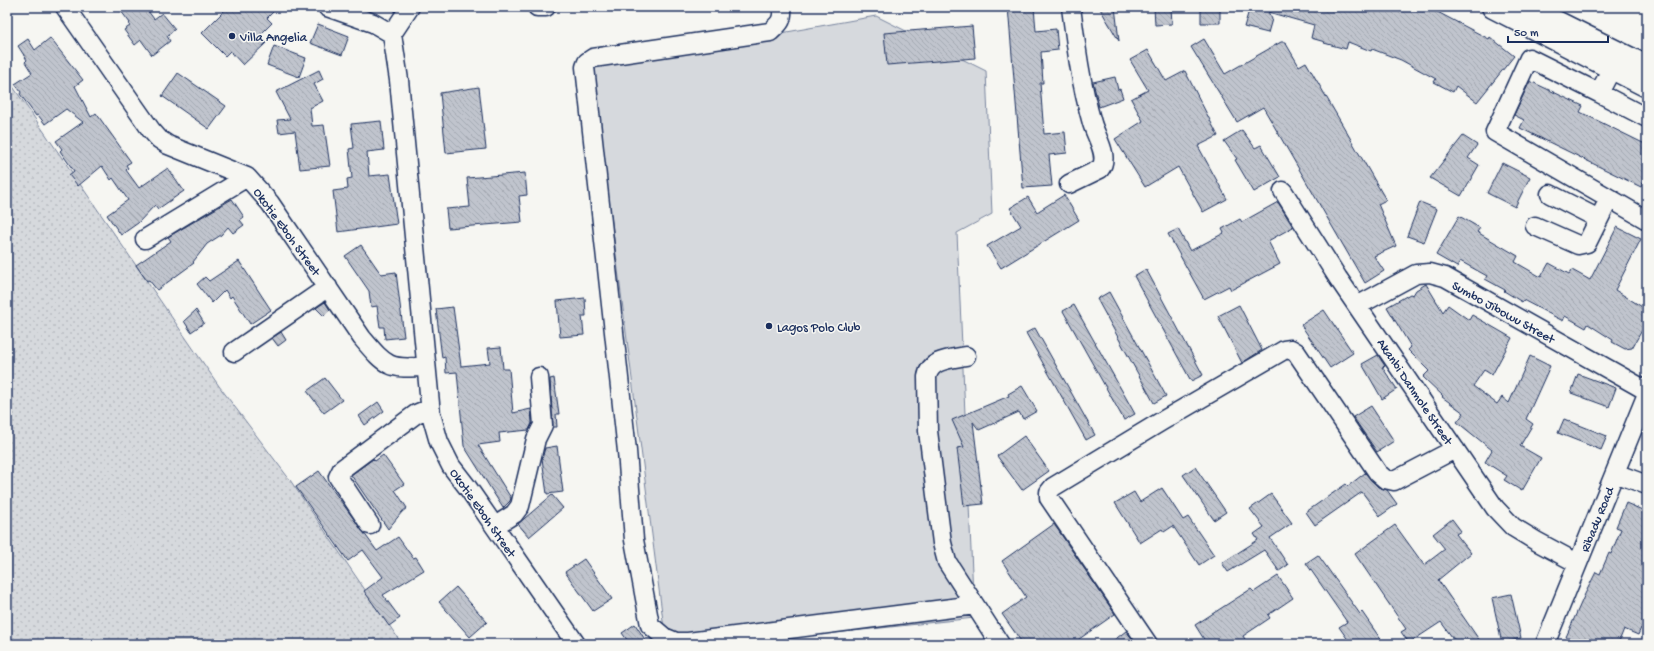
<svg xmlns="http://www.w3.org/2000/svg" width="1654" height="651" font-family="'Gochi Hand',sans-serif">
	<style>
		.grass { fill: url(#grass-dots); stroke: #78849e }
		.park { fill: #d6d9dd; stroke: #78849e }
		.building { fill: url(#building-back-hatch); stroke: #1b2f5e }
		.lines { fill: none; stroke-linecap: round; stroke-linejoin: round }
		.minor-casing { stroke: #1b2f5e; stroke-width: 21 }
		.major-casing { stroke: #1b2f5e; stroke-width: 25 }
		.minor { stroke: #f6f6f2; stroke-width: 18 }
		.major { stroke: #f6f6f2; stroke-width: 22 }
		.poi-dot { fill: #1b2f5e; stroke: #f6f6f2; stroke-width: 1.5 }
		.labels { text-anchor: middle; stroke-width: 3; stroke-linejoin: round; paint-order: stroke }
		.poi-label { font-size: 13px; fill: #1b2f5e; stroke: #f6f6f2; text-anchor: start }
		.street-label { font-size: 13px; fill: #1b2f5e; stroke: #f6f6f2 }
	</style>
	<defs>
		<pattern id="grass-dots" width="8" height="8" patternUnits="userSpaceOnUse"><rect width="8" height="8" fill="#d6d9dd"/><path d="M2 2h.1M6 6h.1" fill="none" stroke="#b7bbc0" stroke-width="1.8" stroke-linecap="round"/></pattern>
		<pattern id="building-back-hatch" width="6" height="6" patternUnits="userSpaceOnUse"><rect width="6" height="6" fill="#c0c4cd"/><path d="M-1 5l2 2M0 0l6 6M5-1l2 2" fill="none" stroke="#a4a9b2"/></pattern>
	</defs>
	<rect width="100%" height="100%" fill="#f6f6f2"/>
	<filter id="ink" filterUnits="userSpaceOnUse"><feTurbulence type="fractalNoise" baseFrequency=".025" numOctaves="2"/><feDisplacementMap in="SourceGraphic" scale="8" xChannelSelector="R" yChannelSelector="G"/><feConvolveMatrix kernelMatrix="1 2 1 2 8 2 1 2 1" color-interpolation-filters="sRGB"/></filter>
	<g filter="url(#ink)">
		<path class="grass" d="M 7,78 L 219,386 L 290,480 L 402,644 L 7,644 Z"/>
		<path class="park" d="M 876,16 L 986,71 L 992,214 L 957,233 L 974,618 L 732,644 L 666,644 L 592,67 Z"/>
		<path class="building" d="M 118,7 L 145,7 L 154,19 L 162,13 L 175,29 L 167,36 L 170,41 L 152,55 L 141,40 L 135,45 L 124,30 L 130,26 L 129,24 L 130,23 Z
			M 228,7 L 278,7 L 267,18 L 272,23 L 256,39 L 266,43 L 243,65 L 230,51 L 225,56 L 202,33 Z
			M 1008,7 L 1034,7 L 1036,31 L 1056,29 L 1058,50 L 1041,52 L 1043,83 L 1040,83 L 1044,134 L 1065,132 L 1067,153 L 1049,155 L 1052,186 L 1023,188 Z
			M 1099,7 L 1115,7 L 1119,41 Z
			M 1154,7 L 1171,7 L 1172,24 L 1155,25 Z
			M 1201,7 L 1220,7 L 1220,23 L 1201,23 Z
			M 1250,7 L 1428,7 L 1489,39 L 1490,37 L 1514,56 L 1477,102 L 1456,86 L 1453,92 L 1434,82 L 1436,79 L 1401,60 L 1372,49 L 1371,51 L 1348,42 L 1346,49 L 1324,43 L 1325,42 L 1311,38 L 1314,25 L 1268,12 L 1272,19 L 1268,33 L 1244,27 Z
			M 318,24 L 349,36 L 342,55 L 310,43 Z
			M 972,26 L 975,58 L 887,65 L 884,33 Z
			M 50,38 L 83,80 L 75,86 L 91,117 L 96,113 L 131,162 L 126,165 L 128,168 L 126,170 L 139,188 L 168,168 L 184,191 L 158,209 L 155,205 L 138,223 L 121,235 L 107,215 L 128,200 L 113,178 L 111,180 L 102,166 L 78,186 L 69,175 L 74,171 L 60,151 L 62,149 L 56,141 L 83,122 L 66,109 L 45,124 L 38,115 L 36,116 L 20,94 L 21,92 L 15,84 L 32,73 L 25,62 L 27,60 L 18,46 L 28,39 L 35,50 Z
			M 1204,39 L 1225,74 L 1281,42 L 1285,42 L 1299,66 L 1306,62 L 1386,200 L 1378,204 L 1396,246 L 1374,256 L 1384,271 L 1365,283 L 1263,107 L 1237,122 L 1191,47 Z
			M 274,46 L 306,58 L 299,77 L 267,65 Z
			M 1148,50 L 1166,81 L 1185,71 L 1218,136 L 1198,146 L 1227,199 L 1203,212 L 1178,167 L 1145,187 L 1115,139 L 1143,121 L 1131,99 L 1148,90 L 1130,60 Z
			M 319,70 L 323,79 L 314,84 L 323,101 L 310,108 L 312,126 L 324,125 L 330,166 L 300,169 L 295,131 L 279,133 L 277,120 L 290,119 L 276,92 Z
			M 178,73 L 226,106 L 209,129 L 162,96 Z
			M 1115,77 L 1118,90 L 1120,89 L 1123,98 L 1099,107 L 1093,82 Z
			M 1530,81 L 1583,106 L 1580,112 L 1647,145 L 1647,175 L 1641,187 L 1520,128 L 1524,120 L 1514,115 Z
			M 479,87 L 486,149 L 446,153 L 440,93 Z
			M 381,121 L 384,150 L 367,152 L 369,176 L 390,174 L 397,224 L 338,232 L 333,191 L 348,189 L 347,179 L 352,178 L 349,149 L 354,148 L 351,124 Z
			M 1242,130 L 1255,148 L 1261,145 L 1280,177 L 1254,192 L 1235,160 L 1237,159 L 1224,141 Z
			M 1463,136 L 1477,145 L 1468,158 L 1479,165 L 1461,196 L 1430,178 Z
			M 1502,163 L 1530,177 L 1515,207 L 1487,193 Z
			M 525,173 L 527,195 L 519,196 L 522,222 L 448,228 L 446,209 L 470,207 L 467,178 Z
			M 1064,195 L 1079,220 L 1001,268 L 987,246 L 1021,226 L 1010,208 L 1028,197 L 1037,212 Z
			M 232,199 L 244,217 L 240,220 L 244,225 L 233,233 L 228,227 L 221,235 L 207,244 L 193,262 L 194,263 L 157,290 L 149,280 L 147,281 L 136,265 L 171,241 L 168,237 Z
			M 1278,202 L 1293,227 L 1268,241 L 1280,264 L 1231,290 L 1229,286 L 1204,299 L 1168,234 L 1178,229 L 1190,251 L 1224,233 L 1222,229 L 1240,219 L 1242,222 Z
			M 1420,202 L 1437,209 L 1424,242 L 1407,236 Z
			M 1459,216 L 1480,228 L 1477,232 L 1518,256 L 1515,262 L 1541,277 L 1549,263 L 1569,274 L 1572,270 L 1590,280 L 1617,227 L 1641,239 L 1615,290 L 1647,310 L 1647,318 L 1643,324 L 1645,325 L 1632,348 L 1625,349 L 1612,342 L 1613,340 L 1588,324 L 1586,328 L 1565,316 L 1563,321 L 1523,300 L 1522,302 L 1504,291 L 1505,290 L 1485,279 L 1487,276 L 1460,261 L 1457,267 L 1436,255 Z
			M 361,245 L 381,274 L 396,272 L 404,337 L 385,339 L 384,327 L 380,327 L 377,306 L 371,307 L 369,291 L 345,256 Z
			M 239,261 L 271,310 L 250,324 L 232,296 L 230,298 L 225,290 L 212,303 L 197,284 L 205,277 L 209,281 Z
			M 1146,269 L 1203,375 L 1191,381 L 1134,276 Z
			M 1426,284 L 1443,312 L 1448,305 L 1469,320 L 1472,315 L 1512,338 L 1492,375 L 1484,370 L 1473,386 L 1497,404 L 1502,397 L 1509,403 L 1530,356 L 1550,366 L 1526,419 L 1533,424 L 1520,446 L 1541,458 L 1522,491 L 1504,480 L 1507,476 L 1485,462 L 1492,450 L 1457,422 L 1464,413 L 1442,397 L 1443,396 L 1423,377 L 1429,371 L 1408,350 L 1411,347 L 1387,307 L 1410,294 L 1413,295 L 1416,290 Z
			M 1109,292 L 1166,396 L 1154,403 L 1097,299 Z
			M 585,298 L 586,316 L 582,316 L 584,335 L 560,337 L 557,301 Z
			M 325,302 L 330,310 L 324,316 L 316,308 Z
			M 1074,305 L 1135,414 L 1124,420 L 1063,311 Z
			M 1239,305 L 1262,350 L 1242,363 L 1218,316 Z
			M 453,307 L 461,366 L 490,363 L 488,348 L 501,347 L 503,369 L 509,369 L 513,413 L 531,409 L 532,423 L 529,430 L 499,433 L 500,442 L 478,445 L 511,498 L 510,501 L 503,508 L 464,446 L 457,372 L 446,373 L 445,357 L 442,358 L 436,309 Z
			M 196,310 L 204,323 L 191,332 L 184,321 Z
			M 1324,310 L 1353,353 L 1330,368 L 1301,325 Z
			M 1035,328 L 1095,435 L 1086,440 L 1026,333 Z
			M 281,332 L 286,340 L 278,346 L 272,338 Z
			M 1378,355 L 1385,366 L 1382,367 L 1397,389 L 1382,399 L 1362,364 Z
			M 1578,374 L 1616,388 L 1609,407 L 1571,393 Z
			M 325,378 L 342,400 L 324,413 L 307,391 Z
			M 554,378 L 559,414 L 556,414 L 557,427 L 553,427 L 550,379 Z
			M 1022,386 L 1037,411 L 1023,419 L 1019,412 L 979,430 L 973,422 L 983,504 L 964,506 L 957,448 L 964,447 L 952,420 L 1009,396 L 1008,394 Z
			M 378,402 L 384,411 L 365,425 L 359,416 Z
			M 1371,406 L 1394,441 L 1377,452 L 1353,417 Z
			M 1564,419 L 1607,436 L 1601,450 L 1558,433 Z
			M 1024,436 L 1049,471 L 1022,490 L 997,456 Z
			M 557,446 L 563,492 L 547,494 L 542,459 L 545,448 Z
			M 383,455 L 404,484 L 395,490 L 407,508 L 402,512 L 388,529 L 351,475 L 373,459 L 375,461 Z
			M 1195,467 L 1226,512 L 1214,520 L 1183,475 Z
			M 319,471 L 377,551 L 398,537 L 413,558 L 416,557 L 424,570 L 383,595 L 400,618 L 389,626 L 364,591 L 383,577 L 363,550 L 348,561 L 296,487 Z
			M 1365,473 L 1378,487 L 1387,490 L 1397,504 L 1380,516 L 1362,492 L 1315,525 L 1306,512 L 1346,484 L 1348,486 Z
			M 1162,488 L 1183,520 L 1188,517 L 1214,555 L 1199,565 L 1173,526 L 1164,532 L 1162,529 L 1140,543 L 1115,503 L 1134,492 L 1140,502 Z
			M 1271,494 L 1292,523 L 1270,538 L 1288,565 L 1279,571 L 1264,550 L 1228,572 L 1222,563 L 1258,540 L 1254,534 L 1264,527 L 1250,509 Z
			M 552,495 L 563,508 L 529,537 L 518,524 Z
			M 1626,503 L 1647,512 L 1647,630 L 1641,628 L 1638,635 L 1624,629 L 1618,644 L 1568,644 L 1571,639 L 1566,637 L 1585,594 L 1596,572 L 1600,574 L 1609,553 L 1611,554 L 1621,529 L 1616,527 Z
			M 1452,519 L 1461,531 L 1456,534 L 1471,553 L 1438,580 L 1482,644 L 1457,644 L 1441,622 L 1409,643 L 1401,632 L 1406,629 L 1355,554 L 1395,525 L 1424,565 L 1445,549 L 1433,534 Z
			M 1054,524 L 1115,614 L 1072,644 L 1023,644 L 1002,614 L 1026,597 L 1002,561 Z
			M 1318,555 L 1360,614 L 1362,612 L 1384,644 L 1351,644 L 1339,627 L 1347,622 L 1306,563 Z
			M 584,559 L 612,599 L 593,611 L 565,572 Z
			M 1278,576 L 1293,598 L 1268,615 L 1270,618 L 1243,636 L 1248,644 L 1207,644 L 1195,625 L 1251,589 L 1254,592 Z
			M 456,587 L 487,622 L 470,637 L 439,602 Z
			M 1511,594 L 1521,638 L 1502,643 L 1492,598 Z
			M 635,624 L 648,644 L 630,644 L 622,633 Z
			M 1126,631 L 1134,641 L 1130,644 L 1109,644 Z"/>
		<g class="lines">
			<defs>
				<path id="minor" d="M 65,7 L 151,130 L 159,139 L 168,145 L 247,177 L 270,203 L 362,338 C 385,365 389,371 426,366
					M 327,7 L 373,23 L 392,34
					M 410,7 L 392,34 L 399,80 L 431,414 L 439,442 L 451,466 L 468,488 L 576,644
					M 537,7 L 546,7
					M 782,7 C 783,21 780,23 770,32 L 593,58 L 587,62 L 585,67 L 627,451 L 634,540 L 650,625 L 664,637 L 676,642 L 688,642 L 975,605
					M 1612,68 L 1599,93 L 1529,58 L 1495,132 L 1647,220
					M 1599,93 L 1647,118
					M 1069,184 L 1100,169 C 1110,157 1096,137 1092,123 C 1081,85 1076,46 1071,7
					M 1283,191 L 1338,278 L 1495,508 L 1513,527 L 1536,541 L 1577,563
					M 1550,194 L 1599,219
					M 1535,226 L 1578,245 L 1587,243 L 1609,199
					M 145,239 L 247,177
					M 1357,306 L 1416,274 L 1430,273 L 1445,277 L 1647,391
					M 234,352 L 328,287
					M 966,356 C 951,359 930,359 927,377 L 928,431 L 942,543 L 947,562 L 1000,644
					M 1615,473 L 1647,485
					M 370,525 L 338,477 L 342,469 L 416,414 L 430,408
					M 495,526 L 514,514 L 520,506 L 536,439 L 543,425 L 539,377
					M 1148,644 L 1049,498 L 1049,492 L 1053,487 L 1162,421 L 1284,350 L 1291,349 L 1296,352 L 1378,473 L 1385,479 L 1394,481 L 1455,449
					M 1545,644 L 1647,394"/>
				<path id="major" d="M 1493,7 L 1647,86
					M 1526,7 L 1647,67"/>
			</defs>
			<use href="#minor" class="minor-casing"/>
			<use href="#major" class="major-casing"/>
			<use href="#minor" class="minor"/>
			<use href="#major" class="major"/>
		</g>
	</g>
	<g class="poi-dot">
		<circle cx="232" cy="36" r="4"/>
		<circle cx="769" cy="326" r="4"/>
	</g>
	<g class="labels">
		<g class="poi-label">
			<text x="240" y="41">Villa Angelia</text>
			<text x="777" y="331">Lagos Polo Club</text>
		</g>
		<g class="street-label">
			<text transform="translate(288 231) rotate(54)" y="5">Okotie Eboh Street</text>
			<text transform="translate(1504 311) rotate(29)" y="5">Sumbo Jibowu Street</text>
			<text transform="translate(1416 391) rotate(56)" y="5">Akanbi Danmole Street</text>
			<text transform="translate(484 512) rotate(55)" y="5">Okotie Eboh Street</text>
			<text transform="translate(1596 519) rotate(-68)" y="5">Ribadu Road</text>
		</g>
	</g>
	<rect width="1654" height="651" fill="none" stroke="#f6f6f2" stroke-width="24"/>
	<rect x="12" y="12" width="1630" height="627" fill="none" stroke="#1b2f5e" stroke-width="1.5" filter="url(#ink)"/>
	<path d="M1508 36v6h100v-6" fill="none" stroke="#1b2f5e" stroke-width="2"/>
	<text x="1514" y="36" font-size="12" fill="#1b2f5e" stroke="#f6f6f2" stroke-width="3" paint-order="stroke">50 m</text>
</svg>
